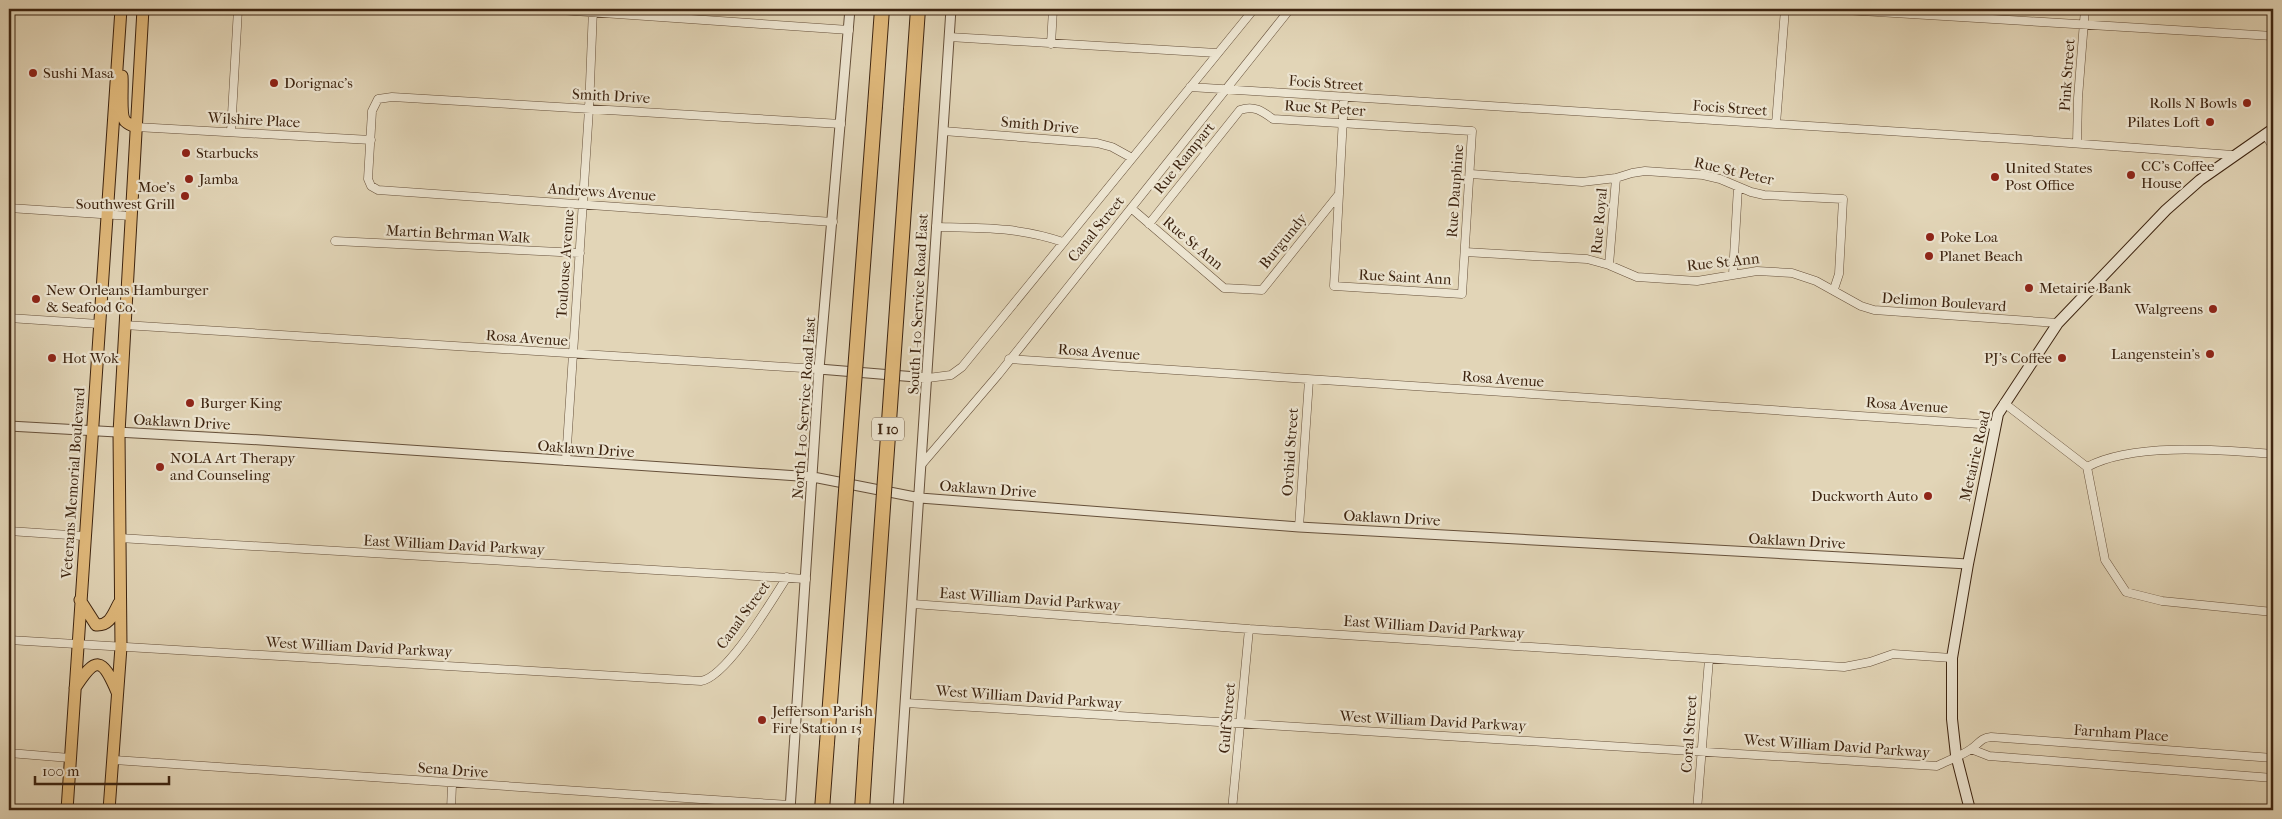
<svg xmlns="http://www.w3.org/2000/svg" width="2282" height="819" font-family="'IM FELL French Canon',serif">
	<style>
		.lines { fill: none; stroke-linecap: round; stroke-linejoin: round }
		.minor-casing { stroke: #66503a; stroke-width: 9 }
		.tertiary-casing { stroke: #66503a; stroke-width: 11 }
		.secondary-casing { stroke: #3d2410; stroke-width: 12 }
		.primary-casing { stroke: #3d2410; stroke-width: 13 }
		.motorway-casing { stroke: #3d2410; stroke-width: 16 }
		.minor { stroke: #ece4d0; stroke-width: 8 }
		.tertiary { stroke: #ece4d0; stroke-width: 9 }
		.secondary { stroke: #ece4d0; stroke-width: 10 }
		.primary { stroke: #e1ba7c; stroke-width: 11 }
		.motorway { stroke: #e1ba7c; stroke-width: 14 }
		.motorway-bridge-casing { stroke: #3d2410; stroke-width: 16; stroke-linecap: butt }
		.motorway-bridge { stroke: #e1ba7c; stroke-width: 14 }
		.poi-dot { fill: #8f2418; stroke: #ece4d0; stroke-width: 2 }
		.labels { text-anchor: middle; stroke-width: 4.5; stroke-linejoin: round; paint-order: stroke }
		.shield { fill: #ece4d0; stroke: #725e4a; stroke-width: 1 }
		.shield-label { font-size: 14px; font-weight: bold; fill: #3d2410 }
		.poi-label { font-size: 15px; fill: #3d2410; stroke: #ece4d0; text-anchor: start }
		.street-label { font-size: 15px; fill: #3d2410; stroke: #ece4d0 }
	</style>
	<rect width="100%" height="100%" fill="#e2d5b7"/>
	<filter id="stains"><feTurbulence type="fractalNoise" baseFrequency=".004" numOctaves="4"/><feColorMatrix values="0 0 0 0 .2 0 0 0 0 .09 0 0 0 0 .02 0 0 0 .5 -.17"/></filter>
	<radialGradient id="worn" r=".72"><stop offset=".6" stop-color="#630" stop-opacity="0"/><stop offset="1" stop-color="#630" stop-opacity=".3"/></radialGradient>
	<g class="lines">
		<defs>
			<path id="minor" d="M 545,9 L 849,30
				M 1828,9 L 2273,36
				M 949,37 L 1217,53
				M 1051,44 L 1053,9
				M 1190,87 L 2030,140 L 2233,155
				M 1776,124 L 1785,9
				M 136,127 L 371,140
				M 943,131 L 1097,143 L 1112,147 L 1132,158
				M 231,132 L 238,9
				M 2265,134 L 2273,147
				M 2077,143 L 2078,98 L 2085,9
				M 1471,174 L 1582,182 L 1616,178 L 1632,173 L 1645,171 L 1703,175 L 1720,179 L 1751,192 L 1764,195 L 1843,199 L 1839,274 L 1834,289
				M 9,208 L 131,216
				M 1131,208 L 1224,288 L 1262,290 L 1339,194 L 1344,98
				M 833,222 L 378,190 L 371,186 L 368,179 L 372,111 L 378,99 L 392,97 L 841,124
				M 1149,224 L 1240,110 C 1254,105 1262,111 1273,119 L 1472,131 L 1462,294 L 1334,286 L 1339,194
				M 936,227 C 983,228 1019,227 1063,242
				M 335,241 L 580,253
				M 1465,252 L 1587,259 L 1609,265 L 1637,277 L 1697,281 L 1757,271 L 1792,273 L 1816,281 L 1861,306 L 1874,310 L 2058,323
				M 1609,265 L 1616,178
				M 1733,274 L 1738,187
				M 9,318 L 99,324
				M 124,325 L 819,369
				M 1009,359 L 1995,425
				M 928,378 L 951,375 L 962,367 L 1254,9
				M 2004,403 L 2087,467
				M 566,461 L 589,109 L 593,9
				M 922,464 L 998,375 L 1290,9
				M 2087,467 L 2105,560 L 2126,592 L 2162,601 L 2273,612
				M 2087,467 C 2133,442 2221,450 2273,454
				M 1299,527 L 1309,380
				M 9,531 L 84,536
				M 119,538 L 806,579
				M 913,604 L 1249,629 L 1844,667 L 1870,662 L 1893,654 L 1952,658
				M 9,640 L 701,681 C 727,677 772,600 787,577
				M 906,703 L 1937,766 C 1947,761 1963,755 1971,749 C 1979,744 1980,738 1991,737 L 2273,758
				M 1971,749 L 1989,756 L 2273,778
				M 9,753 L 70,758
				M 114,760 L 790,805
				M 451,810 L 452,784
				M 1232,810 L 1249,629
				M 1697,810 L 1709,659"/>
			<path id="tertiary" d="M 819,369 L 928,378
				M 9,426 L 261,440 L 813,477 L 920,498 L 1299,527 L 1968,564
				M 790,810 L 819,369 L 850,9
				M 898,810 L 951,9"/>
			<path id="secondary" d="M 1970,810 L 1956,755 L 1952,719 L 1952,658 L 1968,564 L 1998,414 L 2058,323 L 2166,210 L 2200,180 L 2273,129"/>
			<path id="primary" d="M 122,76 C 123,87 120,115 125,121 C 128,124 133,126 136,127
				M 80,600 L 96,625 C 110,626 113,614 119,603
				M 75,688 C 96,656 102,657 117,692
				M 67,810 L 121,9
				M 109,810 L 121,647 L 119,433 L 143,9"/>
			<path id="motorway" d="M 875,106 L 882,9
				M 911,109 L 918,9
				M 822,810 L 827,743
				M 862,810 L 866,748"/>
		</defs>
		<use href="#minor" class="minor-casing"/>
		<use href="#tertiary" class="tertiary-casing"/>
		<use href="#secondary" class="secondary-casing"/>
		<use href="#primary" class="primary-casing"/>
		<use href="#motorway" class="motorway-casing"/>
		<use href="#minor" class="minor"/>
		<use href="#tertiary" class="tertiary"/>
		<use href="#secondary" class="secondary"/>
		<use href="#primary" class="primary"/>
		<use href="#motorway" class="motorway"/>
		<defs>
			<path id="motorway-bridge" d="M 827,743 L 875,106
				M 866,748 L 911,109"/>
		</defs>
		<use href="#motorway-bridge" class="motorway-bridge-casing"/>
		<use href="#motorway-bridge" class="motorway-bridge"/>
	</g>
	<g class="poi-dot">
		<circle cx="33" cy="73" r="5"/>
		<circle cx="274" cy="83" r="5"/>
		<circle cx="2247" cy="103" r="5"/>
		<circle cx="2210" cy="122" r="5"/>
		<circle cx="186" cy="153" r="5"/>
		<circle cx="2131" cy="175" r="5"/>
		<circle cx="1995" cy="177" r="5"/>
		<circle cx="189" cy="179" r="5"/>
		<circle cx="185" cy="196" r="5"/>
		<circle cx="1930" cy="237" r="5"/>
		<circle cx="1929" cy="256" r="5"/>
		<circle cx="2029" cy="288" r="5"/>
		<circle cx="36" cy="299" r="5"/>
		<circle cx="2213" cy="309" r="5"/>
		<circle cx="2210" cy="354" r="5"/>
		<circle cx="52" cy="358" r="5"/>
		<circle cx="2062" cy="358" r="5"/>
		<circle cx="190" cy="403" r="5"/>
		<circle cx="160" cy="467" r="5"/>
		<circle cx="1928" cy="496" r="5"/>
		<circle cx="762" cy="720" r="5"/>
	</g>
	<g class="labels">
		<rect class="shield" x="872" y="417.5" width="32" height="23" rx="4"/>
		<g class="shield-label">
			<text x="888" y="434">I 10</text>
		</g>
		<g class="poi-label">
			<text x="43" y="78">Sushi Masa</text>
			<text x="284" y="88">Dorignac's</text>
			<text x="2237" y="108" text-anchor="end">Rolls N Bowls</text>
			<text x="2200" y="127" text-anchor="end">Pilates Loft</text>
			<text x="196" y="158">Starbucks</text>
			<text x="2141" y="171">CC's Coffee<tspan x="2141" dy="17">House</tspan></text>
			<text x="2005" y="173">United States<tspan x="2005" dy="17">Post Office</tspan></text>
			<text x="199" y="184">Jamba</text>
			<text x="175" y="192" text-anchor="end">Moe's<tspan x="175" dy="17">Southwest Grill</tspan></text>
			<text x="1940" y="242">Poke Loa</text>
			<text x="1939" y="261">Planet Beach</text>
			<text x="2039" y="293">Metairie Bank</text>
			<text x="46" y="295">New Orleans Hamburger<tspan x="46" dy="17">&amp; Seafood Co.</tspan></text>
			<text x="2203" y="314" text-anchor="end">Walgreens</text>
			<text x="2200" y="359" text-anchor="end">Langenstein's</text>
			<text x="62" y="363">Hot Wok</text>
			<text x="2052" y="363" text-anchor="end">PJ's Coffee</text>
			<text x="200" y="408">Burger King</text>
			<text x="170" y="463">NOLA Art Therapy<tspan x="170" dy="17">and Counseling</tspan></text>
			<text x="1918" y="501" text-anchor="end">Duckworth Auto</text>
			<text x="772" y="716">Jefferson Parish<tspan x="772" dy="17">Fire Station 15</tspan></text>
		</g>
		<g class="street-label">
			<text transform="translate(2067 75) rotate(-86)" y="5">Pink Street</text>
			<text transform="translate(1326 83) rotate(4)" y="5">Focis Street</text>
			<text transform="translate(611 96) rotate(3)" y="5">Smith Drive</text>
			<text transform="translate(1325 108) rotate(4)" y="5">Rue St Peter</text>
			<text transform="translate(1730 108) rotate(4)" y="5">Focis Street</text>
			<text transform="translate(254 120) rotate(3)" y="5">Wilshire Place</text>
			<text transform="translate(1040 125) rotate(5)" y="5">Smith Drive</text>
			<text transform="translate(1184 158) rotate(-51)" y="5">Rue Rampart</text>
			<text transform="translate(1734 171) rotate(13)" y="5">Rue St Peter</text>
			<text transform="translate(1455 191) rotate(-86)" y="5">Rue Dauphine</text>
			<text transform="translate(602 192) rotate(4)" y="5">Andrews Avenue</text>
			<text transform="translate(1599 221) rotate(-85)" y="5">Rue Royal</text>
			<text transform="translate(1096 229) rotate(-51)" y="5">Canal Street</text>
			<text transform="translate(458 234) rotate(3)" y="5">Martin Behrman Walk</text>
			<text transform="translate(1283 241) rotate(-51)" y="5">Burgundy</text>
			<text transform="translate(1193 243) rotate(40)" y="5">Rue St Ann</text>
			<text transform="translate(1723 262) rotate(-6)" y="5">Rue St Ann</text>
			<text transform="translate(565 264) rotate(-86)" y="5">Toulouse Avenue</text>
			<text transform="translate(1405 277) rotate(3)" y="5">Rue Saint Ann</text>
			<text transform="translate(1944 302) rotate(4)" y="5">Delimon Boulevard</text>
			<text transform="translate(918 304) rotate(-87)" y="5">South I-10 Service Road East</text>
			<text transform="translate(527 338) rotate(4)" y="5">Rosa Avenue</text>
			<text transform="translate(1099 352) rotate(4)" y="5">Rosa Avenue</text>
			<text transform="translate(1503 379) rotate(4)" y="5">Rosa Avenue</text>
			<text transform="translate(1907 405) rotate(4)" y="5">Rosa Avenue</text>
			<text transform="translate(804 408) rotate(-86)" y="5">North I-10 Service Road East</text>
			<text transform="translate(182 422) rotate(3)" y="5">Oaklawn Drive</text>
			<text transform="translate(586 449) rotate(4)" y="5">Oaklawn Drive</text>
			<text transform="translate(1290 452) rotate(-86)" y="5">Orchid Street</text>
			<text transform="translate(1975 456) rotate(-77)" y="5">Metairie Road</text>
			<text transform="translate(73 483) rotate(-86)" y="5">Veterans Memorial Boulevard</text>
			<text transform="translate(988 489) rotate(4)" y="5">Oaklawn Drive</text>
			<text transform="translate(1392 518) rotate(3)" y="5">Oaklawn Drive</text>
			<text transform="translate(1797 541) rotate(3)" y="5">Oaklawn Drive</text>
			<text transform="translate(454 545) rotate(3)" y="5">East William David Parkway</text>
			<text transform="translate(1030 599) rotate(4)" y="5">East William David Parkway</text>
			<text transform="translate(743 615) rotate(-54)" y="5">Canal Street</text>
			<text transform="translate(1434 627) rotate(4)" y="5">East William David Parkway</text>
			<text transform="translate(359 647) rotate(3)" y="5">West William David Parkway</text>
			<text transform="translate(1029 697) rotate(4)" y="5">West William David Parkway</text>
			<text transform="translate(1227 718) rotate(-85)" y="5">Gulf Street</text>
			<text transform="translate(1433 721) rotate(3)" y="5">West William David Parkway</text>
			<text transform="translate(2121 733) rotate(4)" y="5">Farnham Place</text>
			<text transform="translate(1689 734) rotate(-86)" y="5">Coral Street</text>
			<text transform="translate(1837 746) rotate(4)" y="5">West William David Parkway</text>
			<text transform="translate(453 770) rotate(4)" y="5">Sena Drive</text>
		</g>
	</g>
	<rect width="2282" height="819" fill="none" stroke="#e2d5b7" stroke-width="30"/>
	<rect x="10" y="10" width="2262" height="799" fill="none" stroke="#3d2410" stroke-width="2.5"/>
	<rect x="15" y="15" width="2252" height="789" fill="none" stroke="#3d2410"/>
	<path d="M35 776v8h134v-8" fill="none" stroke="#3d2410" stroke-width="2.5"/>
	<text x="42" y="776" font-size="15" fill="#3d2410" stroke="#ece4d0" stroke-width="4" paint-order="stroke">100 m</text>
	<rect width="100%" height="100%" filter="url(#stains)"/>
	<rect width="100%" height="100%" fill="url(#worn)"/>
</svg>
